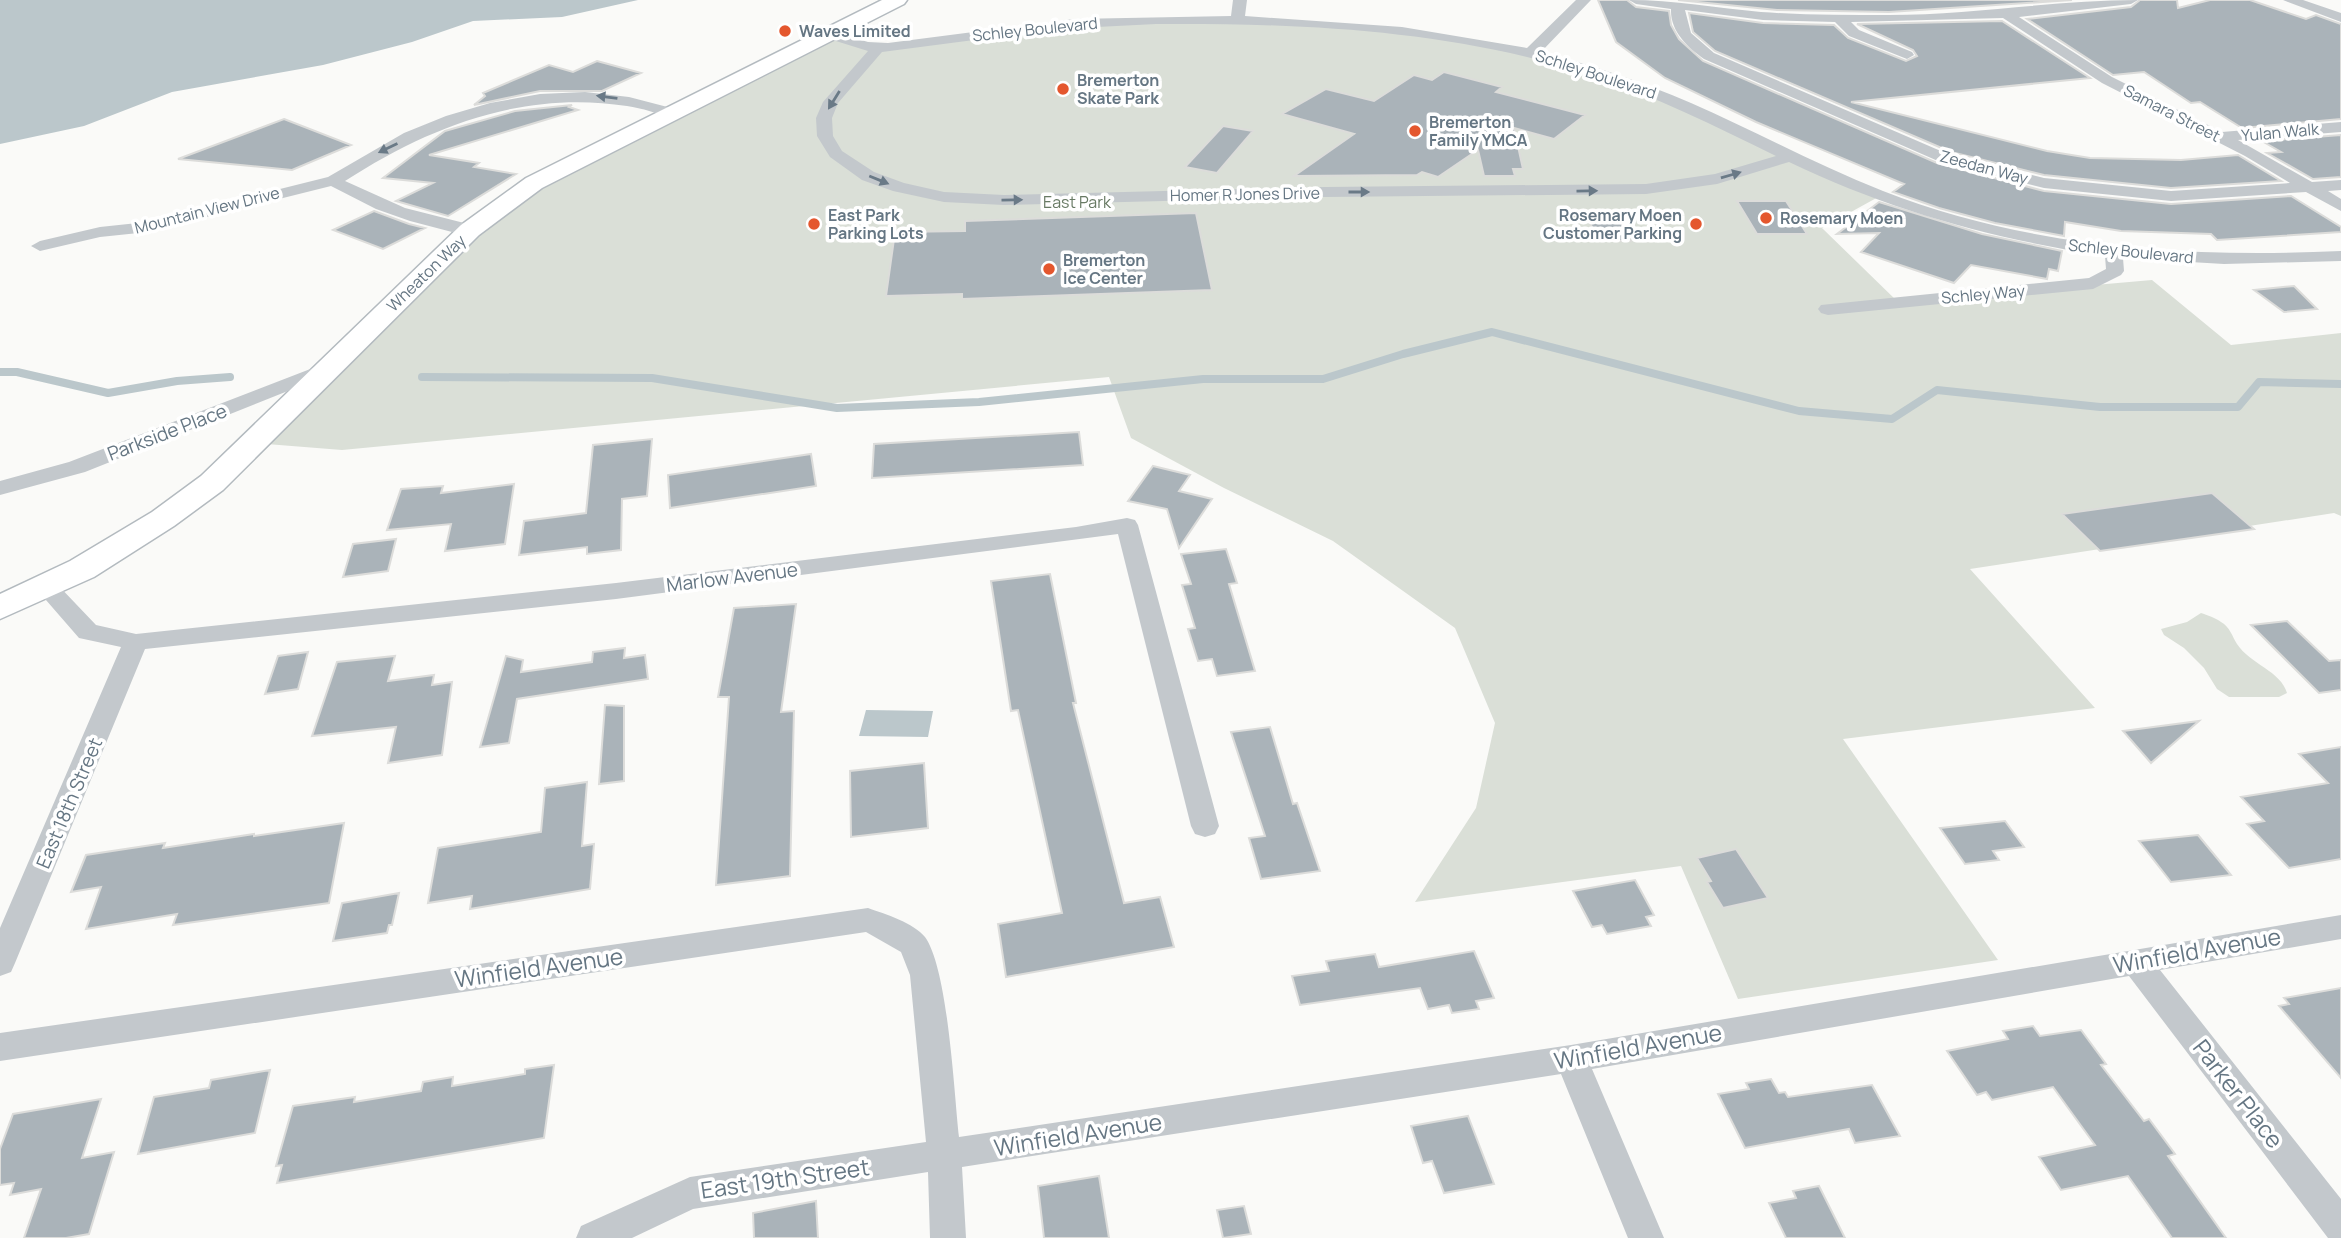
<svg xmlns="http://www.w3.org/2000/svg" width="2341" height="1238" font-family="Manrope,sans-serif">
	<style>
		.green { fill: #dadfd7 }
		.water { fill: #bbc7cb }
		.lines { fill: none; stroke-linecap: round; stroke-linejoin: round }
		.stream { stroke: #bbc7cb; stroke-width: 8 }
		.building { fill: #aab3b9; stroke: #dcdcda; stroke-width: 2 }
		.secondary-casing { stroke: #b3babf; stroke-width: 3 }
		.street { fill: #c3c8cc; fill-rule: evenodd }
		.secondary { fill: #fff; fill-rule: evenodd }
		.oneway { fill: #6a7a87 }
		.poi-dot { fill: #e4572e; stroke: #fff; stroke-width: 2.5 }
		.labels { text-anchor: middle; stroke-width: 7; stroke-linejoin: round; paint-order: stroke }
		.far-street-label { font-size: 16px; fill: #657683; stroke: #fff }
		.far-poi-label { font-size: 16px; font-weight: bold; fill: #657683; stroke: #fff; text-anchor: start }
		.far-park-label { font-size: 16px; fill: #687a64; stroke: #fff }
		.street-label { font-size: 19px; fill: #657683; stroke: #fff }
		.near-street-label { font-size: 23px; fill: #657683; stroke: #fff }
	</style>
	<rect width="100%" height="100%" fill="#fafaf8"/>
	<path class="green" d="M 1255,21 L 1446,37 L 1599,72 L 1880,196 L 1822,228 L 1898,302 L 2152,280 L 2231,345 L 2341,333 L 2341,516 L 2334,513 L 1970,569 L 2095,708 L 1843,739 L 1998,960 L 1738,999 L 1681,866 L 1415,902 L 1476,808 L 1495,723 L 1455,628 L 1333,541 L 1224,488 L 1131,438 L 1109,377 L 342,450 L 253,443 L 502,205 L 828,34 L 879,48 L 1049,25 Z
		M 2201,613 C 2207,615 2216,618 2221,622 C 2230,627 2232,636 2237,644 C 2250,664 2281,671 2287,693 L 2279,697 L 2229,697 L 2217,689 L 2204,668 L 2184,648 L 2164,635 L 2161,629 L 2187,622 Z"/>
	<path class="water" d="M 0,0 L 638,0 L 562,17 L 473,21 L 412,42 L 323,65 L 172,92 L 84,126 L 0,144 Z
		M 866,710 L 933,711 L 928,737 L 859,736 Z"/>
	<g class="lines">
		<path class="stream" d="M 0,372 L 17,372 L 108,393 L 177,381 L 230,377
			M 422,377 L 652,378 L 837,408 L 979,402 L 1203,379 L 1323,379 L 1403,354 L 1492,332 L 1799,411 L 1892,419 L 1937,390 L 2100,407 L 2238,407 L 2259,382 L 2341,384"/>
	</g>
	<path class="building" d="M 1598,0 L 1627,0 L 1636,7 L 1669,11 L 1671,25 L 1679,39 L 1703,61 L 1937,163 L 2044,191 L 2171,204 L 2291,196 L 2341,227 L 2341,232 L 2217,240 L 2211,234 L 2121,231 L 2065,222 L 2064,236 L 1995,223 L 1939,208 L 1893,192 L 1904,184 L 1756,122 L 1665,78 L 1616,42 Z
		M 1678,0 L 2072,0 L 1889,12 L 1777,10 Z
		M 2140,0 L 2177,0 L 2178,8 L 2210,0 L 2250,0 L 2306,19 L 2316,15 L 2341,24 L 2341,119 L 2242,128 L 2200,102 L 2191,103 L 2144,72 L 2113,75 L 2027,19 L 2131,7 Z
		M 1689,13 L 1763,23 L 1834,25 L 1848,38 L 1906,61 L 1917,56 L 1913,50 L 1857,24 L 2002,21 L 2090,78 L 1851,102 L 2047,151 L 2090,158 L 2181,160 L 2238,155 L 2281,181 L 2171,188 L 2044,175 L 1951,152 L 1715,51 L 1693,32 Z
		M 597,61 L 641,73 L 602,91 L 540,91 L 474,105 L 485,96 L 483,93 L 549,65 L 573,72 Z
		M 1444,72 L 1502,87 L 1496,92 L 1585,115 L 1554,139 L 1514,128 L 1523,169 L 1513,169 L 1515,176 L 1484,176 L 1478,150 L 1438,177 L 1422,172 L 1417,175 L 1294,176 L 1354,134 L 1282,114 L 1326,89 L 1374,101 L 1414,75 L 1432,80 Z
		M 572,105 L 569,107 L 578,110 L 429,155 L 479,163 L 474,167 L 516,174 L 448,216 L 396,201 L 433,183 L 383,178 L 445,131 L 515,111 Z
		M 284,119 L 351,145 L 292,170 L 178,159 Z
		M 1223,126 L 1253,131 L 1217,173 L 1185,167 Z
		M 2341,135 L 2341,177 L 2313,179 L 2267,153 L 2281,152 L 2262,141 Z
		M 1737,201 L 1786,201 L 1807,234 L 1757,234 Z
		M 1879,202 L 1982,234 L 2062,251 L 2058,271 L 2049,269 L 2047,279 L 1971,265 L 1954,283 L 1861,252 L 1879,233 L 1837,234 Z
		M 374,211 L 409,224 L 425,228 L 383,249 L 333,230 Z
		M 1196,213 L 1212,290 L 962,299 L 962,294 L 886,296 L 895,232 L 965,231 L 965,221 Z
		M 1587,216 L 1618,216 L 1631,241 L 1598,241 Z
		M 2294,286 L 2317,309 L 2284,312 L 2254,290 Z
		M 1079,432 L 1083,465 L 872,478 L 874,444 Z
		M 652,439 L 647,496 L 622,499 L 621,550 L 587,554 L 587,547 L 519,555 L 524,521 L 586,513 L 593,445 Z
		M 811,454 L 816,486 L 670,508 L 668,475 Z
		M 1153,466 L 1190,475 L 1179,491 L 1212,499 L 1179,548 L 1167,509 L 1128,501 Z
		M 514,484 L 505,544 L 445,551 L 451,524 L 387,530 L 401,489 L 443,486 L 441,493 Z
		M 2212,493 L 2254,529 L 2100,551 L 2062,514 Z
		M 396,539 L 388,571 L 343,577 L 353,544 Z
		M 1226,549 L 1237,583 L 1229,584 L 1255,671 L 1217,676 L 1212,659 L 1198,661 L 1188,629 L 1195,628 L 1182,585 L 1191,584 L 1181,554 Z
		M 1050,574 L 1076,703 L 1073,703 L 1124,903 L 1160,897 L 1174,947 L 1006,977 L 998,924 L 1062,913 L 1018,710 L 1011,711 L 991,581 Z
		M 796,604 L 781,712 L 794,711 L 790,876 L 716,885 L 729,697 L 718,697 L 734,608 Z
		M 2287,621 L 2329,661 L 2341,660 L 2341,690 L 2319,693 L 2251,625 Z
		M 625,648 L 624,658 L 645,655 L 648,679 L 517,699 L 509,743 L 480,747 L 506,656 L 523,660 L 521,672 L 592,662 L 593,652 Z
		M 308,652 L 298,689 L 265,694 L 278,656 Z
		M 395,656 L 388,681 L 434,675 L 432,685 L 452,682 L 442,755 L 388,763 L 396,727 L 312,736 L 337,662 Z
		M 605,705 L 624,706 L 624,781 L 599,784 Z
		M 2199,721 L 2151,763 L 2123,731 Z
		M 1270,727 L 1293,804 L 1297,803 L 1320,871 L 1261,879 L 1249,838 L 1265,836 L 1231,732 Z
		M 2341,747 L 2341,859 L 2289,868 L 2247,824 L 2264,821 L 2241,797 L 2328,783 L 2299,754 Z
		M 924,763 L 928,828 L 851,837 L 850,771 Z
		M 587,782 L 582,846 L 594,844 L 590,889 L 470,909 L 472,896 L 428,903 L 438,848 L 541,832 L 545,788 Z
		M 2005,821 L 2024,847 L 1993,851 L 1999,860 L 1965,864 L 1940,828 Z
		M 344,823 L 329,903 L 173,925 L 177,914 L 86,929 L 101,887 L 71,892 L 86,855 L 165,843 L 163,848 L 254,834 L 254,836 Z
		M 2198,835 L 2231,875 L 2171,882 L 2139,841 Z
		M 1736,849 L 1768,898 L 1723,908 L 1707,882 L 1711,881 L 1697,858 Z
		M 1635,880 L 1654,915 L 1646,917 L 1651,926 L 1607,934 L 1602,925 L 1592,927 L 1573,891 Z
		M 399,893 L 392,925 L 389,925 L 387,933 L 333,941 L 342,903 Z
		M 1474,951 L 1494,998 L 1476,1001 L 1479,1009 L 1452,1013 L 1449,1005 L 1428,1009 L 1420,988 L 1300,1005 L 1292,976 L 1329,971 L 1326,961 L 1375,954 L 1379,967 Z
		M 2341,988 L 2341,1078 L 2279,1006 L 2289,1004 L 2284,998 Z
		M 2033,1026 L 2040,1036 L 2081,1030 L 2106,1064 L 2101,1065 L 2144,1121 L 2149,1119 L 2175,1154 L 2168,1156 L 2226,1238 L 2172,1238 L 2128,1176 L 2061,1190 L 2039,1157 L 2095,1145 L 2053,1087 L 1992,1100 L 1986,1092 L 1977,1095 L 1947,1051 L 2008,1039 L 2003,1031 Z
		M 554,1065 L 544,1138 L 277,1183 L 282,1165 L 276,1166 L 293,1106 L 355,1097 L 354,1102 L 421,1091 L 423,1082 L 453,1077 L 452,1086 L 525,1074 L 525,1069 Z
		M 270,1070 L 255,1133 L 138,1154 L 154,1097 L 209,1088 L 211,1080 Z
		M 1771,1079 L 1779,1093 L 1785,1092 L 1788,1097 L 1872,1085 L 1900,1136 L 1855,1143 L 1849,1129 L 1745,1148 L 1718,1094 L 1749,1089 L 1746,1083 Z
		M 101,1099 L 82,1158 L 114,1152 L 89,1234 L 66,1238 L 24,1238 L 41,1189 L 10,1195 L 14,1183 L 0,1185 L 0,1149 L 13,1114 Z
		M 1468,1116 L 1494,1184 L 1444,1193 L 1432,1161 L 1423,1163 L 1411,1126 Z
		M 1099,1176 L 1109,1238 L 1044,1238 L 1038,1186 Z
		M 1819,1186 L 1845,1238 L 1786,1238 L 1769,1203 L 1796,1198 L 1793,1191 Z
		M 816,1201 L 818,1238 L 754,1238 L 753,1213 Z
		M 1244,1206 L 1251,1234 L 1223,1238 L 1217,1210 Z"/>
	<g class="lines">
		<defs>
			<path id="secondary" d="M 882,0 L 907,0 L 904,4 L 542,188 L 479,235 L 223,490 L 174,526 L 94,577 L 0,619 L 0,594 L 70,561 L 152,512 L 201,476 L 461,225 L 526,178 Z"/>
		</defs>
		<use href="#secondary" class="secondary-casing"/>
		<path class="street" d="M 1233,0 L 1247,0 L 1245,16 L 1402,27 L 1527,48 L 1576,0 L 1591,0 L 1541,52 C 1592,65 1642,82 1691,103 C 1755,131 1817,165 1883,191 C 2029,248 2186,258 2341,251 L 2341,261 L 2224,264 L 2123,258 L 2124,271 L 2121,275 L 2093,289 L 1828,315 L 1821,313 L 1818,309 L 1821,305 L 2089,278 L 2106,269 L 2105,256 C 1994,239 1891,211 1789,162 L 1717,184 L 1646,194 L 1325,197 L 1004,205 L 944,202 L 893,191 L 862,180 L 830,157 L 817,136 L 816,118 L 823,102 L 868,51 L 823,37 L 823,31 L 828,30 L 868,42 L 888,43 L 1074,19 L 1231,16 ZM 1156,24 C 1301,23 1452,30 1591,75 C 1655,96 1715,126 1776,156 L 1715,174 L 1646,184 L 1325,187 L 1004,195 L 944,192 L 904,183 L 874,172 L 842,151 L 833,136 L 832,118 L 838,103 L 882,52 L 1057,29 Z
			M 1629,0 C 1674,0 1717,8 1761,12 C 1803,15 1847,15 1889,15 C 1972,15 2055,0 2138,0 L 2131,4 L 2019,17 L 2112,77 L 2222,132 L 2341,122 L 2341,132 L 2238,140 L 2312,182 L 2341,180 L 2341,190 L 2328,191 L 2341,199 L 2341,211 L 2306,192 L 2171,201 L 2044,188 L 1938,161 L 1704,59 C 1687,47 1670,31 1671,9 L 1636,4 ZM 1685,10 L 1763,20 L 1835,22 L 1849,36 L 1907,59 L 1914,55 L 1912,52 L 1859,30 L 1851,22 L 2003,18 L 2102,83 L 2245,156 L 2290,183 L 2171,191 L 2044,178 L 1950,155 L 1714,53 L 1691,33 Z
			M 2283,0 L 2303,0 L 2341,13 L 2341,22 Z
			M 585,92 L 629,97 L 679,110 L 681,113 L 673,118 C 658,114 642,108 627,106 C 524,90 430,126 345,181 L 405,208 L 476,226 L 479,230 L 476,234 L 452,232 L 410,221 L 376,209 L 331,186 L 148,232 L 100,237 L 40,251 L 31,246 L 40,241 L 100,227 L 147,222 L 328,177 L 404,133 L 446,116 L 490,103 L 540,94 Z
			M 331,361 L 338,363 L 341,367 L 338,371 L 85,472 L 0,495 L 0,481 L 69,462 Z
			M 1127,518 L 1135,520 L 1138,525 L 1219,826 L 1215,834 L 1205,837 L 1195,834 L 1191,826 L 1118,534 L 616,599 L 145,649 L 15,963 L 11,972 L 0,976 L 0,928 L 121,647 L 79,638 L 39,592 L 35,587 L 39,582 L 47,579 L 55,582 L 96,625 L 136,634 L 616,583 L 1076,527 Z
			M 868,908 C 885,914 914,923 925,937 C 948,969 954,1092 959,1137 L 1571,1045 L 2341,915 L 2341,939 L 2160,970 L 2341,1199 L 2341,1238 L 2328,1238 L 2129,976 L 1592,1069 L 1664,1238 L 1628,1238 L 1561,1074 L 962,1167 L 966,1238 L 930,1238 L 928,1172 L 693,1209 L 632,1238 L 576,1238 L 581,1226 L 690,1177 L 926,1142 L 910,975 L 901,952 L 866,932 L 0,1061 L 0,1033 Z"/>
		<use href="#secondary" class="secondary"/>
	</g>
	<defs><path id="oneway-solid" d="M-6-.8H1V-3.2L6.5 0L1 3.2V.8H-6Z" transform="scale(1.75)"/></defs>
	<g class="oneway">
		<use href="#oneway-solid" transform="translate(607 97) rotate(-173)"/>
		<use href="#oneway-solid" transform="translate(834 100) rotate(122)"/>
		<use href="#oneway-solid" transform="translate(388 148) rotate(154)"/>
		<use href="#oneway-solid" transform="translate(1731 175) rotate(-16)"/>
		<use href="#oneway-solid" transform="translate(879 180) rotate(22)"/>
		<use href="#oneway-solid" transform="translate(1587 191) rotate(-1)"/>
		<use href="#oneway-solid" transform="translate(1359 192)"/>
		<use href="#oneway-solid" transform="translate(1012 200) rotate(-1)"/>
	</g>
	<g class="poi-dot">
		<circle cx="785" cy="31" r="7"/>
		<circle cx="1063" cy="89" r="7"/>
		<circle cx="1415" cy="131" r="7"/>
		<circle cx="1766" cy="218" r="7"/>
		<circle cx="814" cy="224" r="7"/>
		<circle cx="1696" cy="224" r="7"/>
		<circle cx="1049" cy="269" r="7"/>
	</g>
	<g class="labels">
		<g class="far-street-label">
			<text transform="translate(1035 29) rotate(-6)" y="6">Schley Boulevard</text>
			<text transform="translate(1596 74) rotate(18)" y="6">Schley Boulevard</text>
			<text transform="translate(2172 113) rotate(27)" y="6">Samara Street</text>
			<text transform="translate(2280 132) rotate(-5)" y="6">Yulan Walk</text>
			<text transform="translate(1984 167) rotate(15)" y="6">Zeedan Way</text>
			<text transform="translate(1245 194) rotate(-1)" y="6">Homer R Jones Drive</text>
			<text transform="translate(207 210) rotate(-14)" y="6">Mountain View Drive</text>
			<text transform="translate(2131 251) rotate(6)" y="6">Schley Boulevard</text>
			<text transform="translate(426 273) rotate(-44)" y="6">Wheaton Way</text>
			<text transform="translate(1983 294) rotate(-5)" y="6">Schley Way</text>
		</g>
		<g class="far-poi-label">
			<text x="799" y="37">Waves Limited</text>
			<text x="1077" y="86">Bremerton<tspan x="1077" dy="18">Skate Park</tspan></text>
			<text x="1429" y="128">Bremerton<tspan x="1429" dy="18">Family YMCA</tspan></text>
			<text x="828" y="221">East Park<tspan x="828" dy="18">Parking Lots</tspan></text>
			<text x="1682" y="221" text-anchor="end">Rosemary Moen<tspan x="1682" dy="18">Customer Parking</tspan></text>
			<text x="1780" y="224">Rosemary Moen</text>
			<text x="1063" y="266">Bremerton<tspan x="1063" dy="18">Ice Center</tspan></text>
		</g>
		<g class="far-park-label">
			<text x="1077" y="208">East Park</text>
		</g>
		<g class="street-label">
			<text transform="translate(167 432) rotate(-21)" y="7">Parkside Place</text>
			<text transform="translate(732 577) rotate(-7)" y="7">Marlow Avenue</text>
			<text transform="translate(69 803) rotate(-67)" y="7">East 18th Street</text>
		</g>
		<g class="near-street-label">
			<text transform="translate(2197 951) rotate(-10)" y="8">Winfield Avenue</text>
			<text transform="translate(539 968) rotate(-8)" y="8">Winfield Avenue</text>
			<text transform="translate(1638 1047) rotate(-10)" y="8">Winfield Avenue</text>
			<text transform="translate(2238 1094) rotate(52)" y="8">Parker Place</text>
			<text transform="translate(1078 1135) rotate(-9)" y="8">Winfield Avenue</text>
			<text transform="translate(785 1179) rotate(-8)" y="8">East 19th Street</text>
		</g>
	</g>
</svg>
